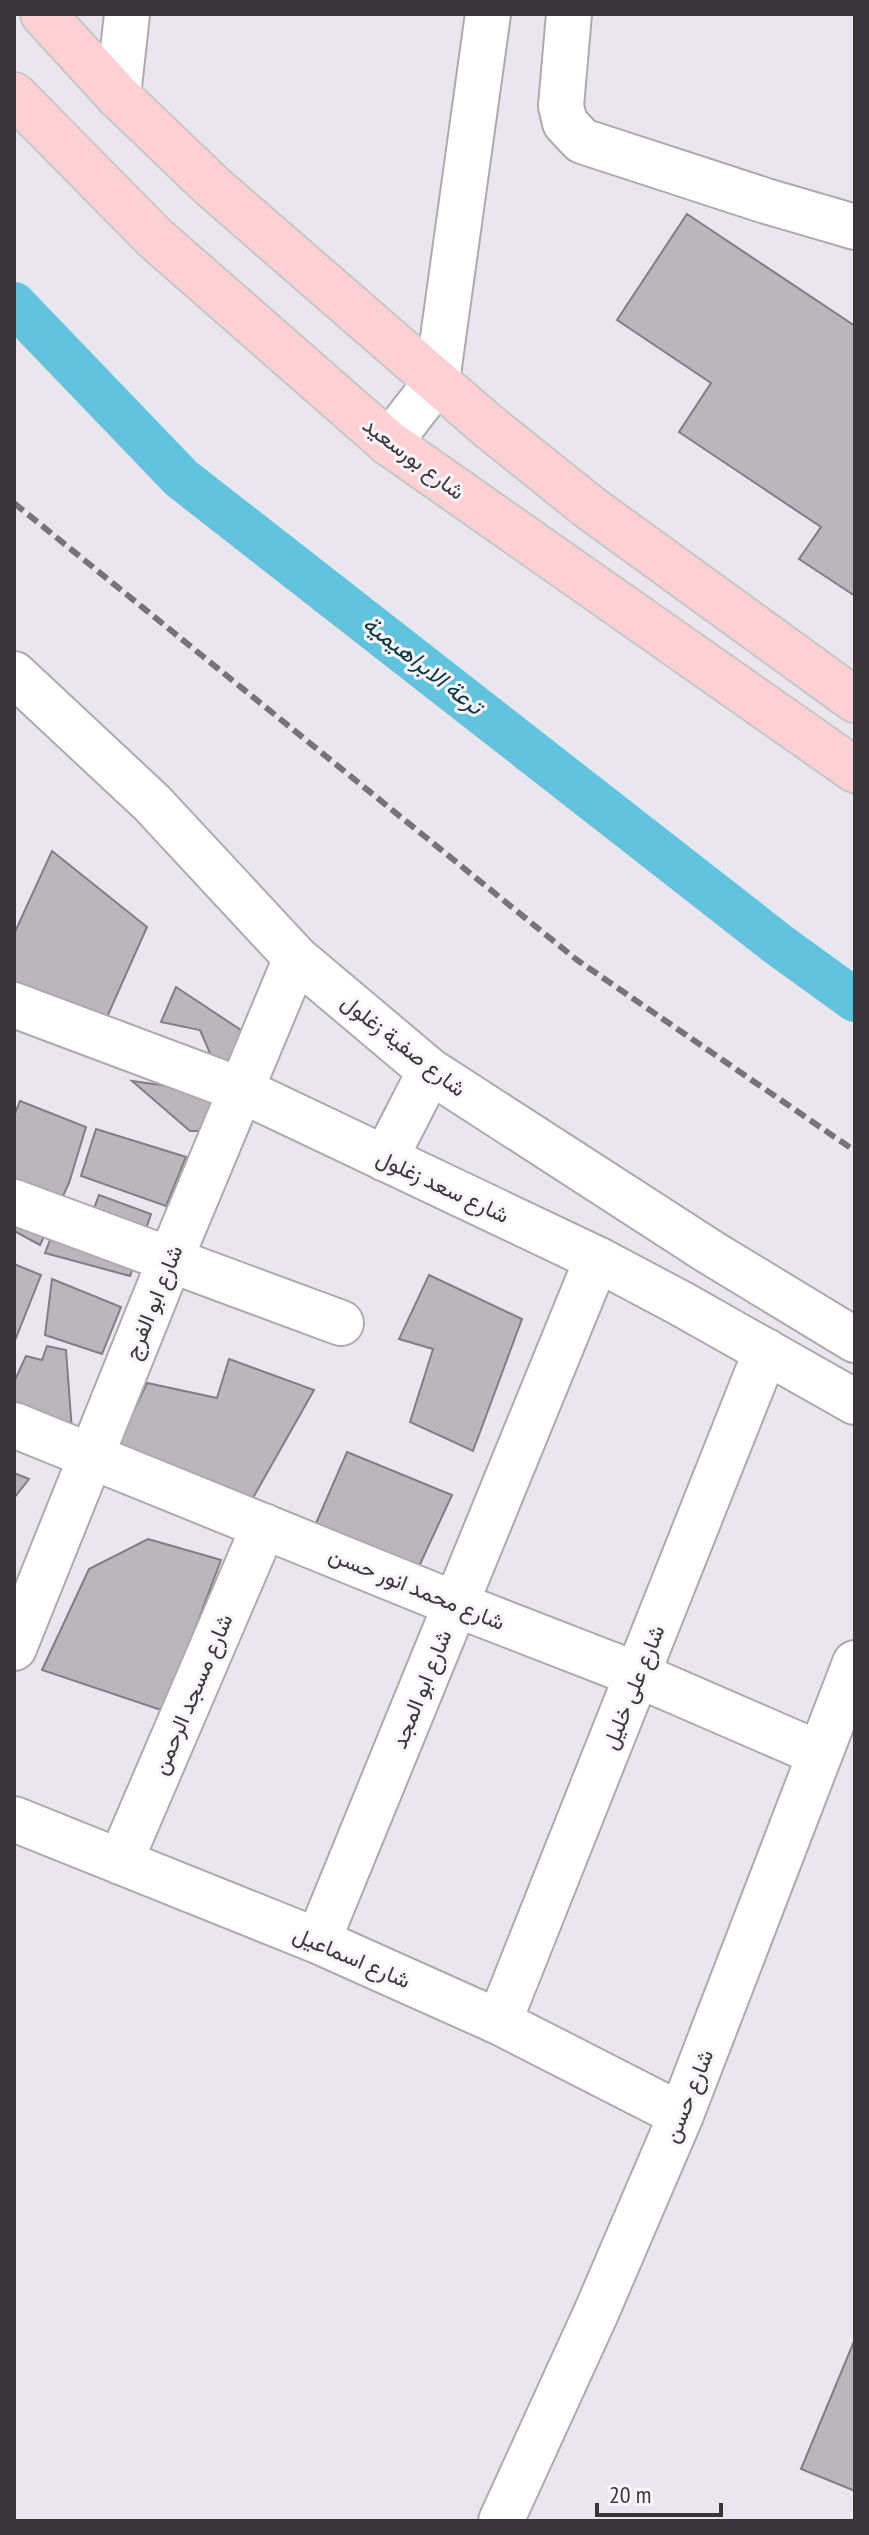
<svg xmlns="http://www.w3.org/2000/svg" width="869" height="2535" font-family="'PT Sans Narrow',Vazirmatn,sans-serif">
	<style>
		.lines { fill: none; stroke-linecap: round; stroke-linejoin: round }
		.canal { stroke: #62c3de; stroke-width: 44 }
		.building { fill: #bab6bc; stroke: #827e84; stroke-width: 2 }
		.minor-casing { stroke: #ada9b0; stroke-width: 48 }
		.major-casing { stroke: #c7c7c8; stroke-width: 48 }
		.minor { stroke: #fff; stroke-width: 44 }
		.major { stroke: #fdd1d4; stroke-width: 44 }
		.rail { stroke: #767478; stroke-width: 6; stroke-dasharray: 12 6; stroke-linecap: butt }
		.labels { text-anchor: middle; stroke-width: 6; stroke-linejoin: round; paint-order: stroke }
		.street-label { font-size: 22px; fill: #383639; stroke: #f8f4fa }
		.water-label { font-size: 24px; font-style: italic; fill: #093843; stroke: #f8f4fa }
	</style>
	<rect width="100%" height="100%" fill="#eae6ed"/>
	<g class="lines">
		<path class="canal" d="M 14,304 L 181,478 L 779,945 L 855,1000"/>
	</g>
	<path class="building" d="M 687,214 L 855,326 L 855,596 L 799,559 L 821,527 L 679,432 L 711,383 L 617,320 Z
		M 52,851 L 147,927 L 103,1026 L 14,994 L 14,934 Z
		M 176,987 L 271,1050 L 239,1131 L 190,1131 L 132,1081 L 182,1088 L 213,1060 L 200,1030 L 161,1022 Z
		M 20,1101 L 86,1127 L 69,1183 L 40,1245 L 14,1231 L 14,1116 Z
		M 96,1129 L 186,1157 L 166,1206 L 81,1176 Z
		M 99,1195 L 151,1214 L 130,1276 L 45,1253 L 64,1204 L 93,1211 Z
		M 14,1264 L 41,1275 L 14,1343 Z
		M 429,1275 L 522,1319 L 473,1451 L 410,1422 L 433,1349 L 399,1339 Z
		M 52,1279 L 121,1307 L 102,1354 L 45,1335 Z
		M 47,1346 L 66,1350 L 72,1431 L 14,1413 L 14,1382 L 26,1356 L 42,1360 Z
		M 229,1359 L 314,1390 L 250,1503 L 116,1449 L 147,1383 L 217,1398 Z
		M 347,1452 L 452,1495 L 410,1586 L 307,1544 Z
		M 14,1473 L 29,1479 L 14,1498 Z
		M 148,1539 L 221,1560 L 164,1711 L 42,1670 L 89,1569 Z
		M 855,2339 L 855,2491 L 801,2469 Z"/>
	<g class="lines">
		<defs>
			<path id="minor" d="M 569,14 L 561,106 L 565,123 L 582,141 L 766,201 L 855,227
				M 118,96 L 127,14
				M 389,443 L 437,381 L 488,14
				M 14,674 L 152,803 L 296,958 L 430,1071 L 710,1252 L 855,1340
				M 14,1005 L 241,1090 L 597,1259 L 680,1303 L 855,1402
				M 385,1159 L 430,1071
				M 14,1202 L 341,1323
				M 14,1425 L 455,1604 L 638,1675 L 820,1754
				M 14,1648 L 170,1260 L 296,958
				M 14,1819 L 318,1941 L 499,2022 L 681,2115
				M 120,1862 L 264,1526
				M 318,1941 L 597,1259
				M 499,2022 L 766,1351
				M 501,2521 L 596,2313 L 681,2115 L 855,1663"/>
			<path id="major" d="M 43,14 L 118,96 L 213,187 L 487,425 L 589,507 L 855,700
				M 14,95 L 155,238 L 389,443 L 855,770"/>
		</defs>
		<use href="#minor" class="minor-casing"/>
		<use href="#major" class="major-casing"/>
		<use href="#minor" class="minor"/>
		<use href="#major" class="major"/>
		<path class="rail" d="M 14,503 L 577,960 L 855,1151"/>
	</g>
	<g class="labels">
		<g class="street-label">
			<text transform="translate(414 458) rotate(37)" y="8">شارع بورسعيد</text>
			<text transform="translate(404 1045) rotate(38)" y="8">شارع صفية زغلول</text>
			<text transform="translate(443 1186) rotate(25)" y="8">شارع سعد زغلول</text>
			<text transform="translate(153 1302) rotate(-68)" y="8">شارع ابو الفرج</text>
			<text transform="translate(417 1588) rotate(22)" y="8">شارع محمد انور حسن</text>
			<text transform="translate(633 1687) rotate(-68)" y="8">شارع على خليل</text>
			<text transform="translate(421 1689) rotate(-68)" y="8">شارع ابو المجد</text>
			<text transform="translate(192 1694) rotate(-67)" y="8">شارع مسجد الرحمن</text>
			<text transform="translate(352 1957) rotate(23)" y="8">شارع اسماعيل</text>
			<text transform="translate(688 2096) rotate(-68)" y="8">شارع حسن</text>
		</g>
		<g class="water-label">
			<text transform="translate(423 665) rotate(38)" y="8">ترعة الابراهيمية</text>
		</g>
	</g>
	<rect width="869" height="2535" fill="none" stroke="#383639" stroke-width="32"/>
	<path d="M597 2503v12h124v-12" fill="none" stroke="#383639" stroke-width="4"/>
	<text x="609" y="2503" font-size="24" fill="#383639" stroke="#f8f4fa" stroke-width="6" paint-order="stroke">20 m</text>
</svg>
